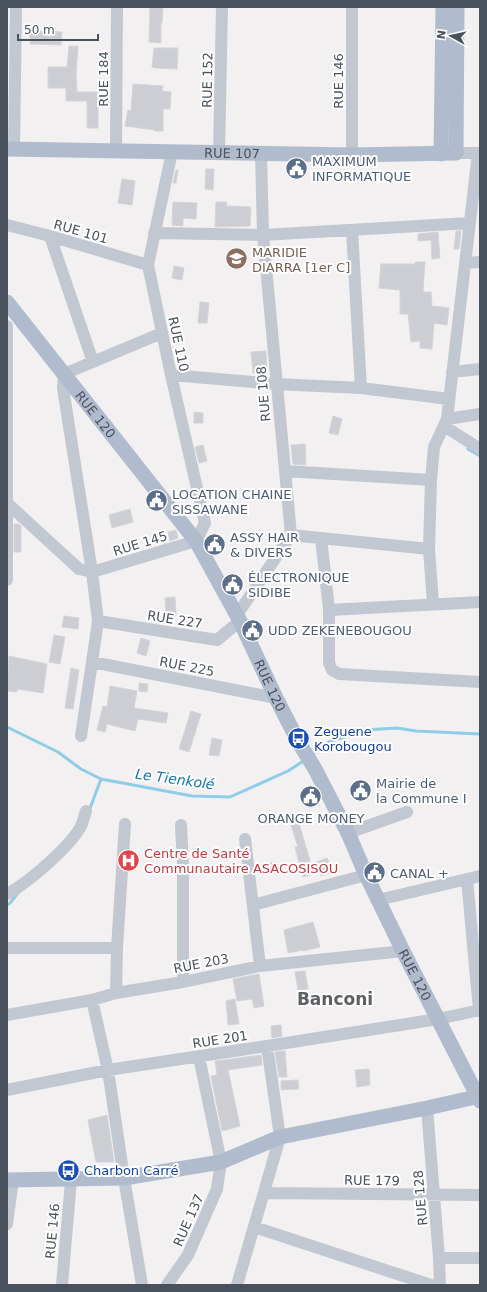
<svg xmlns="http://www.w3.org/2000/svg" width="487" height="1292" font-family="'DejaVu Sans',sans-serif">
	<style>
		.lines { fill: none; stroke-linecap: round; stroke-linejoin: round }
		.stream { stroke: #8fcce8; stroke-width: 3 }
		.building { fill: #cdced4; stroke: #d4d5db }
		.minor { stroke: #c1c8d1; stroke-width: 12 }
		.major { stroke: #b0bccd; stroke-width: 15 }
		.labels { text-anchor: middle; stroke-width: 4; stroke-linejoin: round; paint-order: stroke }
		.street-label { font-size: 13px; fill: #48515c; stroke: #fff }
		.service-label { font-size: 13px; fill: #4e5e75; stroke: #fff; text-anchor: start }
		.education-label { font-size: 13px; fill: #785e54; stroke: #fff; text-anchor: start }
		.transit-label { font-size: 13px; fill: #164399; stroke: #fff; text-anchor: start }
		.health-label { font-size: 13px; fill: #be3a42; stroke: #fff; text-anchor: start }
		.water-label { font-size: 14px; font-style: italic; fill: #1376a5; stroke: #fff }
		.district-label { font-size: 17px; font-weight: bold; fill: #5c5f64; stroke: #fff }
	</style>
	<rect width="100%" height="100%" fill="#f2f0f0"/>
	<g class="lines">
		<path class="stream" d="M 468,449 L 480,456
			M 7,727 L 58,752 L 81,769 L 101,779 L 192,796 L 230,797 L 288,771 L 305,760
			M 311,755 L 329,742 L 365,730 L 397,728 L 416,731 L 480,734
			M 89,811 L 101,779
			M 7,905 L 10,903 L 18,893"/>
	</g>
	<path class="building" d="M 150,7 L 163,7 L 162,23 L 161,23 L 161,43 L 149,42 Z
		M 30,31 L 62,32 L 61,45 L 30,44 Z
		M 69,46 L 78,46 L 76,74 L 77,92 L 98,92 L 98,128 L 87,128 L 87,101 L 66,101 L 66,88 L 48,88 L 48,67 L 67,67 Z
		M 154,48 L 178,48 L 177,69 L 156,68 L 152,67 Z
		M 133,84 L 163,86 L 162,91 L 171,92 L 170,109 L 163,109 L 163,131 L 155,131 L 155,130 L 125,126 L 128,110 L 131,111 Z
		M 206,169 L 214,169 L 213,190 L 205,189 Z
		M 176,170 L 178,170 L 176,183 L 173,183 Z
		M 122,179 L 135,181 L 132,205 L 118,203 Z
		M 173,202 L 197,203 L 196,219 L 183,218 L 183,226 L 172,225 Z
		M 216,202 L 227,202 L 226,206 L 251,207 L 250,226 L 215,227 Z
		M 456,231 L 461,231 L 459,249 L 454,249 Z
		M 438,232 L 440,258 L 432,259 L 431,240 L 418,241 L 418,234 Z
		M 415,262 L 425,262 L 423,292 L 431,292 L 432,306 L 449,308 L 447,325 L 434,323 L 432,349 L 420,348 L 420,341 L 411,342 L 408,314 L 400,314 L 400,290 L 379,288 L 381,264 L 415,264 Z
		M 174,266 L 184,268 L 182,280 L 172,278 Z
		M 200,302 L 209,303 L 207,323 L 198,323 Z
		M 266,351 L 267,372 L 253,373 L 251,352 Z
		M 194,412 L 203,413 L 203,423 L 194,423 Z
		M 333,416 L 342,419 L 338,435 L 329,433 Z
		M 305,444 L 306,465 L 293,464 L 291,445 Z
		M 203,445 L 207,461 L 199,463 L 195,447 Z
		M 130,509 L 133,522 L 112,528 L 109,515 Z
		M 14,524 L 19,524 L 21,526 L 21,552 L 14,552 Z
		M 176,530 L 178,538 L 170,541 L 168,532 Z
		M 175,597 L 176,616 L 166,617 L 165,598 Z
		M 64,616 L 79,618 L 78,629 L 62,627 Z
		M 54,635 L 65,637 L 60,664 L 49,662 Z
		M 141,638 L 150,641 L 146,656 L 137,653 Z
		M 9,656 L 47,664 L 43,693 L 17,689 L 17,692 L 7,691 Z
		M 71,668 L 79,670 L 73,709 L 65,708 Z
		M 139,683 L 148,684 L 147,692 L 139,691 Z
		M 110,686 L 137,691 L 134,708 L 168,713 L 166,723 L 138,719 L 135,731 L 107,724 L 105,732 L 97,730 L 103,706 L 107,707 Z
		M 191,711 L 201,714 L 189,752 L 179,749 Z
		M 212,738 L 222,740 L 219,756 L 209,755 Z
		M 297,817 L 311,864 L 327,858 L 333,872 L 321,876 L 320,872 L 303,877 L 295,847 L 298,847 L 289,819 Z
		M 276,862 L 277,870 L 264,873 L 262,864 Z
		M 313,922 L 320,947 L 303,951 L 303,950 L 288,953 L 284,930 Z
		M 305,971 L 308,989 L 298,990 L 295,972 Z
		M 259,974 L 264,1006 L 254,1008 L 252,999 L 237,1001 L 233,979 Z
		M 235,999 L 239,1024 L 228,1025 L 226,1001 Z
		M 281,1025 L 282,1036 L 272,1038 L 271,1026 Z
		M 283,1051 L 285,1051 L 287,1077 L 279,1077 L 275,1052 Z
		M 261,1055 L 262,1065 L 228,1070 L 240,1126 L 222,1131 L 211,1076 L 217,1075 L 215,1061 Z
		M 369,1069 L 370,1085 L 357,1087 L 355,1070 Z
		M 298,1080 L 299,1089 L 281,1090 L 281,1081 Z
		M 107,1115 L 114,1162 L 96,1162 L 88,1120 Z"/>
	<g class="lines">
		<path class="minor" d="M 352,7 L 352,155
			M 14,149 L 16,7
			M 116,150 L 117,7
			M 219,153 L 222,7
			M 456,153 L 480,153
			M 7,225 L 50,236 L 148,265
			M 352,230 L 361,388
			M 154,233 L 263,235 L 470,223
			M 50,236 L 93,362
			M 465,263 L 480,262
			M 7,326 L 7,580
			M 162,333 L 64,374 L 63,388 L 92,572 L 196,541 L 205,523 L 171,375 L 148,265 L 172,152
			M 452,372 L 480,369
			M 171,375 L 276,384 L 361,388 L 449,399
			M 447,419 L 480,414
			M 444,426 L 480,449
			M 285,471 L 431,480
			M 7,503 L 79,569 L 92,572 L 98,621 L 92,662 L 81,736
			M 291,535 L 429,549
			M 321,538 L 329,610 L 329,663 L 332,670 L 339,674 L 480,682
			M 433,604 L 429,549 L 431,480 L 434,447 L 447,419 L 478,153
			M 329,610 L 480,602
			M 237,615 L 291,535 L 263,235 L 261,154
			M 98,621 L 217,640 L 240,621
			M 92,662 L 276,698
			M 181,825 L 183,866 L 183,982
			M 348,833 L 407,812
			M 245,839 L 260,966
			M 467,879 L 479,1011
			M 7,894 C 28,883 68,848 80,828 C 83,823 84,816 86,811
			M 378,900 L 480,876
			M 253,905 L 366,875
			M 7,948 L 117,948
			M 116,993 L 117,948 L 125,824
			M 92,1000 L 108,1070 L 124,1178 L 142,1285
			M 7,1015 L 92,1000 L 116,993 L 183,982 L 260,966 L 403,951
			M 7,1090 L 108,1070 L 267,1046 L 438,1019 L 480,1010
			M 427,1108 L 439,1258 L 440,1285
			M 264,1193 L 480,1195
			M 7,1224 L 13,1180
			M 254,1227 L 431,1285
			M 439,1258 L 480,1258
			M 62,1285 L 71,1180
			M 167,1285 L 188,1255 L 217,1189 L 221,1162 L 199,1057
			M 237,1285 L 280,1137 L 267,1046"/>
		<g class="major">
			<path id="s1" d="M 7,149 L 352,155 L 456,153 L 457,7"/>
			<path d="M 441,154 L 443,7"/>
			<path id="s2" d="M 7,302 L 196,541 L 240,621 L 276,698 L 298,741 L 315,769 L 348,833 L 366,875 L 403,951 L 480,1101"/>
			<path d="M 7,1180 L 124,1178 L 221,1162 L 280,1137 L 427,1108 L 480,1096"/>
		</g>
	</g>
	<defs>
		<symbol id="civic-disc" viewBox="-11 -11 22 22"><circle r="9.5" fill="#5c6f8a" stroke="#fff"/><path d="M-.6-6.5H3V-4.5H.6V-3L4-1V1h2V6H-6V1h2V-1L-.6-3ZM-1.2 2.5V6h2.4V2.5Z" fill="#fff"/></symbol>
		<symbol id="school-disc" viewBox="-11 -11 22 22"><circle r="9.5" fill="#8d6e63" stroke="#fff"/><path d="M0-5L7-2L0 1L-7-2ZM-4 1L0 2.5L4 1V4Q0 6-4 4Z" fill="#fff"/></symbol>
		<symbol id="bus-disc" viewBox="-11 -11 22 22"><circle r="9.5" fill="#1a4fb4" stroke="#fff"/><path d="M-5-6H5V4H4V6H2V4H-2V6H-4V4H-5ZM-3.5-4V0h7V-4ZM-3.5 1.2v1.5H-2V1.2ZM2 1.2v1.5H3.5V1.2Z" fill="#fff"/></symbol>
		<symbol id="hospital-disc" viewBox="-11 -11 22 22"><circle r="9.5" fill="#e0444e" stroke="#fff"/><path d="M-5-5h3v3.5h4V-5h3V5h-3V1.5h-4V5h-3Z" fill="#fff"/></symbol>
	</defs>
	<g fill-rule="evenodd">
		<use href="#civic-disc" x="284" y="156" width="25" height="25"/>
		<use href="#school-disc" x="224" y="246" width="25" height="25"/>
		<use href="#civic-disc" x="144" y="488" width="25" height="25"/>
		<use href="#civic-disc" x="202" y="532" width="25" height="25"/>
		<use href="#civic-disc" x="220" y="572" width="25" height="25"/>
		<use href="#civic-disc" x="240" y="618" width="25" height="25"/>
		<use href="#bus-disc" x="286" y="726" width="25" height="25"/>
		<use href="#civic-disc" x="348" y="778" width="25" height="25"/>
		<use href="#civic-disc" x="298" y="784" width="25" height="25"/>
		<use href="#hospital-disc" x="116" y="848" width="25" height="25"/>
		<use href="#civic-disc" x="362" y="860" width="25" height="25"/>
		<use href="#bus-disc" x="56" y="1158" width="25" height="25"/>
	</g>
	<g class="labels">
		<g class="street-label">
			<text transform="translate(103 79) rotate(-90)" y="5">RUE 184</text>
			<text transform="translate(207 80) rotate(-89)" y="5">RUE 152</text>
			<text transform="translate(338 81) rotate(-90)" y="5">RUE 146</text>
			<text dy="5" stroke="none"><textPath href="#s1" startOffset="225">RUE 107</textPath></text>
			<text transform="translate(81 231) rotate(16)" y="5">RUE 101</text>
			<text transform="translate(179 344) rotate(78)" y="5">RUE 110</text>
			<text transform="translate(263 394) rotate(-95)" y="5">RUE 108</text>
			<text dy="5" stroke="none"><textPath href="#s2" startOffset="143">RUE 120</textPath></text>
			<text transform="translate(140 543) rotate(-17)" y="5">RUE 145</text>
			<text transform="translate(175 619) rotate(9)" y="5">RUE 227</text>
			<text transform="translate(187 666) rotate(11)" y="5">RUE 225</text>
			<text dy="5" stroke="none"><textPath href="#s2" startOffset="467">RUE 120</textPath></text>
			<text transform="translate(201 963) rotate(-11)" y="5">RUE 203</text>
			<text dy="5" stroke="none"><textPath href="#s2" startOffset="791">RUE 120</textPath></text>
			<text transform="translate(220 1039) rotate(-9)" y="5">RUE 201</text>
			<text transform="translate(372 1180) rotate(1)" y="5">RUE 179</text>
			<text transform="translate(420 1198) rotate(-95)" y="5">RUE 128</text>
			<text transform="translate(188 1220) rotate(-66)" y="5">RUE 137</text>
			<text transform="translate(52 1231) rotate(-85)" y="5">RUE 146</text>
		</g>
		<g class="service-label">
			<text x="312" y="166">MAXIMUM<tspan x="312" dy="15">INFORMATIQUE</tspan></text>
			<text x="172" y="499">LOCATION CHAINE<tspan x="172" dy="15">SISSAWANE</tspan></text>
			<text x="230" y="542">ASSY HAIR<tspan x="230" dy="15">&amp; DIVERS</tspan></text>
			<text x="248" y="582">ÉLECTRONIQUE<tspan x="248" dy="15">SIDIBE</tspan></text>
			<text x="268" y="635">UDD ZEKENEBOUGOU</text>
			<text x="376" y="788">Mairie de<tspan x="376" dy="15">la Commune I</tspan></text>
			<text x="311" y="823" text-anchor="middle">ORANGE MONEY</text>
			<text x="390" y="878">CANAL +</text>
		</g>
		<g class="education-label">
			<text x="252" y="257">MARIDIE<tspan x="252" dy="15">DIARRA [1er C]</tspan></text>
		</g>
		<g class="transit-label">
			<text x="314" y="736">Zeguene<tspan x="314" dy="15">Korobougou</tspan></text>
			<text x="84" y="1175">Charbon Carré</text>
		</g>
		<g class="health-label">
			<text x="144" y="858">Centre de Santé<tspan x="144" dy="15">Communautaire ASACOSISOU</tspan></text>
		</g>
		<g class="water-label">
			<text transform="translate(175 779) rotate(8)" y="5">Le Tienkolé</text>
		</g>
		<g class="district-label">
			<text x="335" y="1005">Banconi</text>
		</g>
	</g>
	<rect width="487" height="1292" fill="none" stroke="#48515c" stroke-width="16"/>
	<g transform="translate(451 36) rotate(278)" stroke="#ffffff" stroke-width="3" paint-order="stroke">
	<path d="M0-3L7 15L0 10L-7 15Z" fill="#48515c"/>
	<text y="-6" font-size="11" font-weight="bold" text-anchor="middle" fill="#48515c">N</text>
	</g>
	<path d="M18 34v6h80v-6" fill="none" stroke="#48515c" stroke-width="2"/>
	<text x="24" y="34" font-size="12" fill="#48515c" stroke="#ffffff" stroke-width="3" paint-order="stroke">50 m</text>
</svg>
